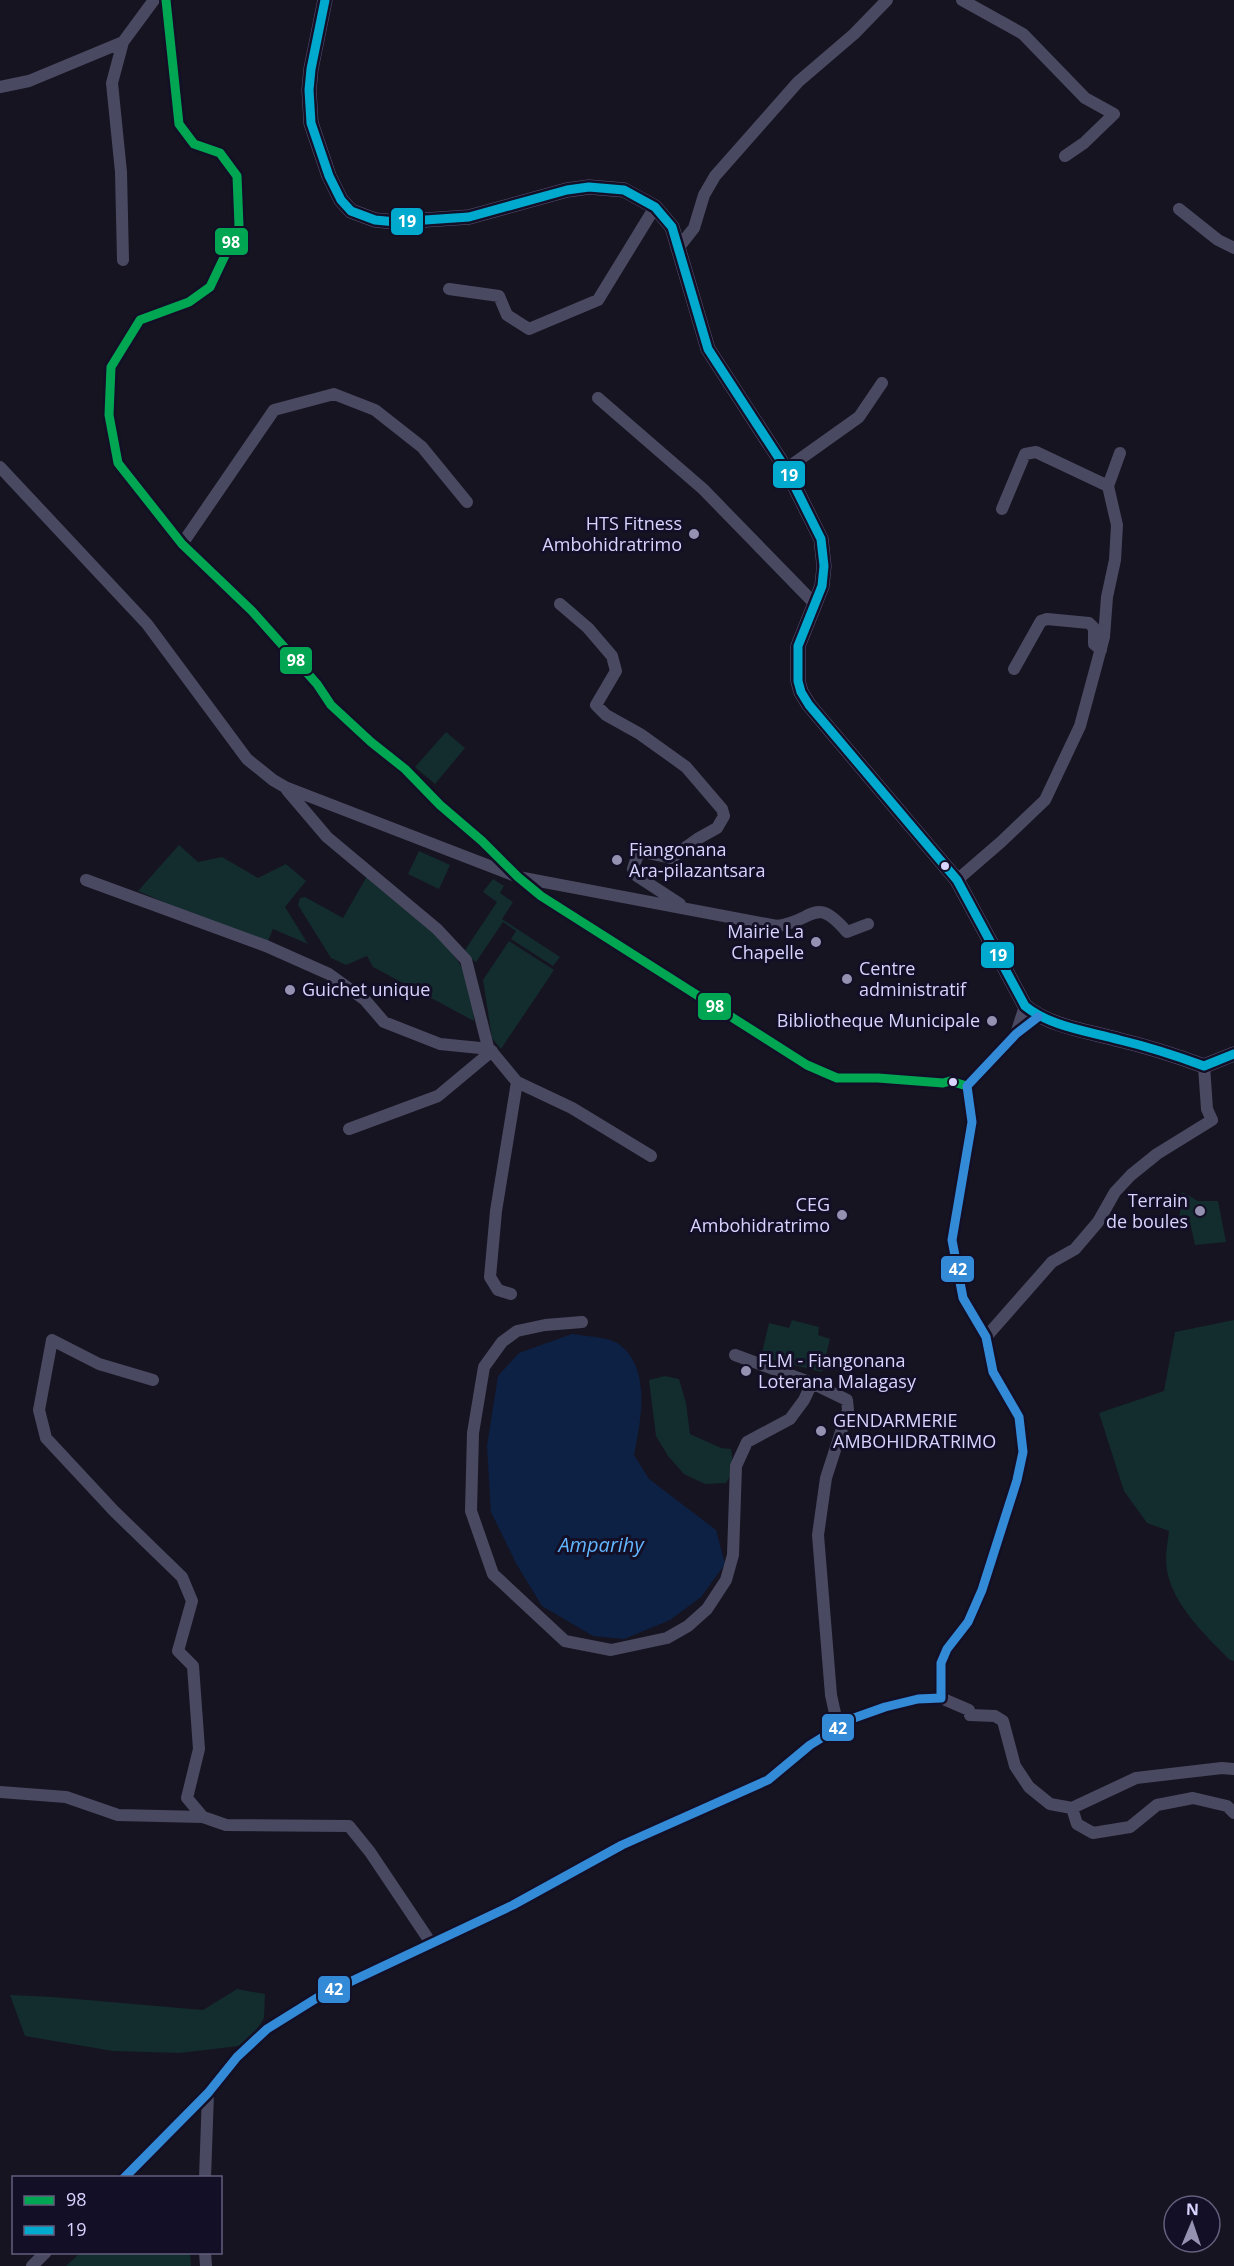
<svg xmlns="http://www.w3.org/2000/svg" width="1234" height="2266" font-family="'Open Sans',sans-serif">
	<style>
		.green { fill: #132c2d }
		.water { fill: #0d2144 }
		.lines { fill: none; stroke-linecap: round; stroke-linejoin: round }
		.minor { stroke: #4a4962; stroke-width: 12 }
		.major { stroke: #5e5373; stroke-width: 15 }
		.bus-1-casing { stroke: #130f26; stroke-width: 14 }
		.bus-2-casing { stroke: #130f26; stroke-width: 14 }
		.bus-3-casing { stroke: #130f26; stroke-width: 14 }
		.bus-1 { stroke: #00a651; stroke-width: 9 }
		.bus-2 { stroke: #00a9ce; stroke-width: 9 }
		.bus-3 { stroke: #338bd7; stroke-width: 9 }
		.poi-dot { fill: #9591b1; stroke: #130f26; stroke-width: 2 }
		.bus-dot { fill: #d9d4ff; stroke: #130f26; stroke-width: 2 }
		.labels { text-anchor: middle; stroke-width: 6; stroke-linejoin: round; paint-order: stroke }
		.poi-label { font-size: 18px; fill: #d9d4ff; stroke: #130f26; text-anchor: end }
		.water-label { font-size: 20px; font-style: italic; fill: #62b6ff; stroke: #130f26 }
		.line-badge { stroke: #130f26; stroke-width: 2 }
		.badge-label { font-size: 16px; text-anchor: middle; font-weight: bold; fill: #fff }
	</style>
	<rect width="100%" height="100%" fill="#161421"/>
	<path class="green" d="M 446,732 L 465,748 L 435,784 L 415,767 Z
		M 179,845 L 198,862 L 222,857 L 258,878 L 286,864 L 306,881 L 285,907 L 308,944 L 273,929 L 266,946 L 138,891 Z
		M 419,851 L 450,865 L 439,889 L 408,874 Z
		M 367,876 C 404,906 457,941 471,989 C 474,998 473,1011 474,1021 L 373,967 L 367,956 L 346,965 L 331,958 L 298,905 L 300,898 L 305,897 L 343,918 Z
		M 493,879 L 504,886 L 500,893 L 513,902 L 502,919 L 560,957 L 553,966 L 511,939 L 516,931 L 503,922 L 476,962 L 463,953 L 497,902 L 483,892 Z
		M 509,941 L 554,970 L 501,1049 L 492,1038 L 483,980 Z
		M 1182,1192 L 1198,1201 L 1218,1201 L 1226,1242 L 1195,1245 L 1190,1222 L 1179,1222 Z
		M 792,1320 L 819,1327 L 818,1335 L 830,1339 L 822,1372 L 761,1357 L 769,1323 L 789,1328 Z
		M 1234,1320 L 1234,1661 L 1230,1660 C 1204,1634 1166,1599 1166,1559 C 1166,1550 1168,1540 1169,1531 L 1147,1523 L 1124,1491 L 1099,1413 L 1164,1391 L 1175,1332 Z
		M 665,1376 L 679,1379 L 686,1403 L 690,1434 L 721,1448 L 731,1449 C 733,1463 734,1471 726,1483 L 705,1484 L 684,1474 L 668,1456 L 656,1436 L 649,1380 Z
		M 237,1989 L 265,1994 L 264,2018 L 247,2045 L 180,2053 L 113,2051 L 25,2036 L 10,1995 L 53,1997 L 203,2010 Z
		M 81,2252 L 190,2253 L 191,2266 L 66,2266 Z"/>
	<path class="water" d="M 572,1334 C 583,1336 608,1337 617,1343 C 652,1366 641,1420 634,1455 L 649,1479 L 716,1530 L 725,1564 L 701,1597 L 670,1620 L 624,1639 L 593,1636 L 542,1606 L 517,1565 L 491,1512 L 487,1446 L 498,1376 L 519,1353 Z"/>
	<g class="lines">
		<path class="minor" d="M 166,0 L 179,124 L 194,144 L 220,153 L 237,176 L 239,226 L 210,287 L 189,302 L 140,320 L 111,367 L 109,415 L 118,463 L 182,544 L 252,611 L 317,684 L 331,705 L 371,742 L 405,769 L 440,805 L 482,841 L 518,877 L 541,896 L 807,1065 L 837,1078 L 878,1078 L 943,1083 L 950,1081 L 967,1086
			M 962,0 L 1023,34 L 1085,98 L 1114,114 L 1084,143 L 1065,156
			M 0,87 L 29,81 L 123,42
			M 1179,209 L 1218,240 L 1234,248
			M 679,247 L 694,228 L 704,195 L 715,176 L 798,82 L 854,34 L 887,0
			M 123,260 L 121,172 L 112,83 L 123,42 L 154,0
			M 449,289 L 499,296 L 507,315 L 529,329 L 598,300 L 655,207
			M 598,398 L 703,489 L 815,604
			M 0,467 L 147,624 L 247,759 L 273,780 L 285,787 L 518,877 L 777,926 C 815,921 814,894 847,932 L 868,924
			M 786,469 L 859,417 L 882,383
			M 1002,509 L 1025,454 L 1036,452 L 1108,486
			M 182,544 L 274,410 L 334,394 L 375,410 L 422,447 L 467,502
			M 560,604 L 588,628 L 612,656 L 616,671 L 596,705 L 606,715 L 640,734 L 686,767 L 722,809 L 724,816 L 717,828 L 699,838 L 671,858 L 643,852 L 638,854 L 633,869 L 637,876 L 680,904
			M 1014,669 L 1041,621 L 1047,619 L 1089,623 L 1094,628 L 1094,644 L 1101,650
			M 287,790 L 327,837 L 437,929 L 466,960 L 488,1047 L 517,1082 L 572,1108 L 651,1156
			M 86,880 L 266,946 L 329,974 L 365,1000 L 384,1022 L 440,1044 L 480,1048 L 488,1047
			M 957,880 L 1001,842 L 1045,800 L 1080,726 L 1104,637 L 1107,597 L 1115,560 L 1117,525 L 1108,486 L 1120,453
			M 1016,1034 L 1025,1006
			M 349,1129 L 438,1096 L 492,1051
			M 511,1294 L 498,1290 L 490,1277 L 496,1211 L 517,1082
			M 582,1322 L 545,1325 L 517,1331 L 502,1342 L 484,1367 L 473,1433 L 471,1511 L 493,1574 L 565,1641 L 611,1650 L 667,1638 L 688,1626 L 707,1609 L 726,1580 L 733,1555 L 736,1466 L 747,1442 L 790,1419 L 804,1400 L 812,1383 L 847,1400 L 848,1410 L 826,1478 L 818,1535 L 831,1695 L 838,1727
			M 986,1337 L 1052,1262 L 1075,1249 L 1098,1222 L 1115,1192 L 1131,1175 L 1157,1154 L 1212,1120 L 1207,1109 L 1204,1066
			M 735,1355 L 812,1383
			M 153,1380 L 99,1364 L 52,1340 L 39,1410 L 46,1438 L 114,1511 L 182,1577 L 192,1601 L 178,1651 L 193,1666 L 199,1749 L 187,1798 L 203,1817
			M 941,1698 L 969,1710 L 970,1715 L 995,1716 L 1003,1721 L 1015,1766 L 1029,1787 L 1050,1804 L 1072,1808 L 1136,1778 L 1222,1768 L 1234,1769
			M 0,1792 L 66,1797 L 118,1815 L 203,1817 L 226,1825 L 349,1826 L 370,1852 L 431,1943
			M 1072,1808 L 1077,1824 L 1093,1833 L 1130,1827 L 1157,1805 L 1193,1798 L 1227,1806 L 1234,1813
			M 124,2178 L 208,2093 L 237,2057 L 267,2029 L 320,1996 L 513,1905 L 622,1845 L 768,1780 L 810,1745 L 854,1718 L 885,1707 L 918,1699 L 941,1698 L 941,1663 L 947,1649 L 968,1622 L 982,1590 L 1017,1480 L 1023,1452 L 1019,1417 L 993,1372 L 986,1337 L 963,1298 L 952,1240 L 972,1122 L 967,1086 L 1016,1034 L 1038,1017
			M 205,2178 L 208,2093
			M 205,2252 L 206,2266
			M 32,2266 L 46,2252"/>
		<path class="major" d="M 325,0 L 311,69 L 309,90 L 311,123 L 329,176 L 341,200 L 351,211 L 375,220 L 396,222 L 469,217 L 567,190 L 589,187 L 624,190 L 655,207 L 672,227 L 708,349 L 786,469 L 821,539 L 824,566 L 822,586 L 798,646 L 798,681 L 801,692 L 809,705 L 957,880 L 1025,1006 C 1051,1027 1088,1031 1120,1040 C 1149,1047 1177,1056 1204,1066 L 1234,1054"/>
		<defs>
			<path id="bus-1" d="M 166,0 L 179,124 L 194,144 L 220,153 L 237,176 L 239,226 L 210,287 L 189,302 L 140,320 L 111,367 L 109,415 L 118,463 L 182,544 L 252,611 L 317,684 L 331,705 L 371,742 L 405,769 L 440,805 L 482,841 L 518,877 L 541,896 L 807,1065 L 837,1078 L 878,1078 L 943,1083 L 950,1081 L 967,1086"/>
			<path id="bus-2" d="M 325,0 L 311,69 L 309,90 L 311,123 L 329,176 L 341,200 L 351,211 L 375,220 L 396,222 L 469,217 L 567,190 L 589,187 L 624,190 L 655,207 L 672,227 L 708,349 L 786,469 L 821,539 L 824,566 L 822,586 L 798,646 L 798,681 L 801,692 L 809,705 L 957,880 L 1025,1006 C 1051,1027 1088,1031 1120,1040 C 1149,1047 1177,1056 1204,1066 L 1234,1054"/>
			<path id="bus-3" d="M 124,2178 L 208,2093 L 237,2057 L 267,2029 L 320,1996 L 513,1905 L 622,1845 L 768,1780 L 810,1745 L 854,1718 L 885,1707 L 918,1699 L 941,1698 L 941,1663 L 947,1649 L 968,1622 L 982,1590 L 1017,1480 L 1023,1452 L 1019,1417 L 993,1372 L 986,1337 L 963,1298 L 952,1240 L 972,1122 L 967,1086 L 1016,1034 L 1038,1017"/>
		</defs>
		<use href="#bus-1" class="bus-1-casing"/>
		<use href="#bus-2" class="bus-2-casing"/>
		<use href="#bus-3" class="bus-3-casing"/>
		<use href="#bus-1" class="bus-1"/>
		<use href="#bus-2" class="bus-2"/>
		<use href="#bus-3" class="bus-3"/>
	</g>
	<g class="poi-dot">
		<circle cx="694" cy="534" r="6"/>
		<circle cx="617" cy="860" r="6"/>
		<circle cx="816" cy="942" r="6"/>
		<circle cx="847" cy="979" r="6"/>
		<circle cx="290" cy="990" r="6"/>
		<circle cx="992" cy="1021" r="6"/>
		<circle cx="1200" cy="1211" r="6"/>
		<circle cx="842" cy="1215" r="6"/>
		<circle cx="746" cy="1371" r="6"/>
		<circle cx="821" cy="1431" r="6"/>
	</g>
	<g class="bus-dot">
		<circle cx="945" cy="866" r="5"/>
		<circle cx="953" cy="1082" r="5"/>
	</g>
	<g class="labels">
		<g class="poi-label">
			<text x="682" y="530">HTS Fitness<tspan x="682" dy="21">Ambohidratrimo</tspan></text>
			<text x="629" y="856" text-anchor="start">Fiangonana<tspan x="629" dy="21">Ara-pilazantsara</tspan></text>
			<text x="804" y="938">Mairie La<tspan x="804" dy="21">Chapelle</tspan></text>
			<text x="859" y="975" text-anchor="start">Centre<tspan x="859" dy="21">administratif</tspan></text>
			<text x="302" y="996" text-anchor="start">Guichet unique</text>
			<text x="980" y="1027">Bibliotheque Municipale</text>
			<text x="1188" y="1207">Terrain<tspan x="1188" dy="21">de boules</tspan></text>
			<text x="830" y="1211">CEG<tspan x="830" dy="21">Ambohidratrimo</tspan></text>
			<text x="758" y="1367" text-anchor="start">FLM - Fiangonana<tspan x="758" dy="21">Loterana Malagasy</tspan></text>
			<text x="833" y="1427" text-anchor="start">GENDARMERIE<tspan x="833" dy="21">AMBOHIDRATRIMO</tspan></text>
		</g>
		<g class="water-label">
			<text x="601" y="1552">Amparihy</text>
		</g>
	</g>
	<g class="line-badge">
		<rect x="390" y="207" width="34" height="29" rx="6" fill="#00a9ce"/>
		<rect x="214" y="227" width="35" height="29" rx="6" fill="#00a651"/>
		<rect x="772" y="460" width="34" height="29" rx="6" fill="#00a9ce"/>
		<rect x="279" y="646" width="34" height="29" rx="6" fill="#00a651"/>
		<rect x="980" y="941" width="35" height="28" rx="6" fill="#00a9ce"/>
		<rect x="697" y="992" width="35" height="29" rx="6" fill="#00a651"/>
		<rect x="940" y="1255" width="35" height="28" rx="6" fill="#338bd7"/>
		<rect x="821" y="1713" width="34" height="29" rx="6" fill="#338bd7"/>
		<rect x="317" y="1975" width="34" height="29" rx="6" fill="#338bd7"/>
	</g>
	<g class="badge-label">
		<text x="407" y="227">19</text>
		<text x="231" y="248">98</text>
		<text x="789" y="481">19</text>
		<text x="296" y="666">98</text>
		<text x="998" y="961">19</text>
		<text x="715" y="1012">98</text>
		<text x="958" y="1275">42</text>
		<text x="838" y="1734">42</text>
		<text x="334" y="1995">42</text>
	</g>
	<rect x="12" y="2176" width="210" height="78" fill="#130f26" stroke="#625e7d" stroke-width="1.5"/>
	<rect x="24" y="2196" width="30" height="9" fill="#00a651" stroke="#625e7d" stroke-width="1.5"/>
	<text x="66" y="2206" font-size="18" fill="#d9d4ff">98</text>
	<rect x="24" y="2226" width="30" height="9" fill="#00a9ce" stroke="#625e7d" stroke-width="1.5"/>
	<text x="66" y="2236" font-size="18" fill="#d9d4ff">19</text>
	<g transform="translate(1192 2224) rotate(2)"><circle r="28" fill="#130f26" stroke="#625e7d" stroke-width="1.5"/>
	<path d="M0-4.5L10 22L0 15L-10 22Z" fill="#9591b1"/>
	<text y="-9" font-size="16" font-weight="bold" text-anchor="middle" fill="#d9d4ff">N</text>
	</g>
</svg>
